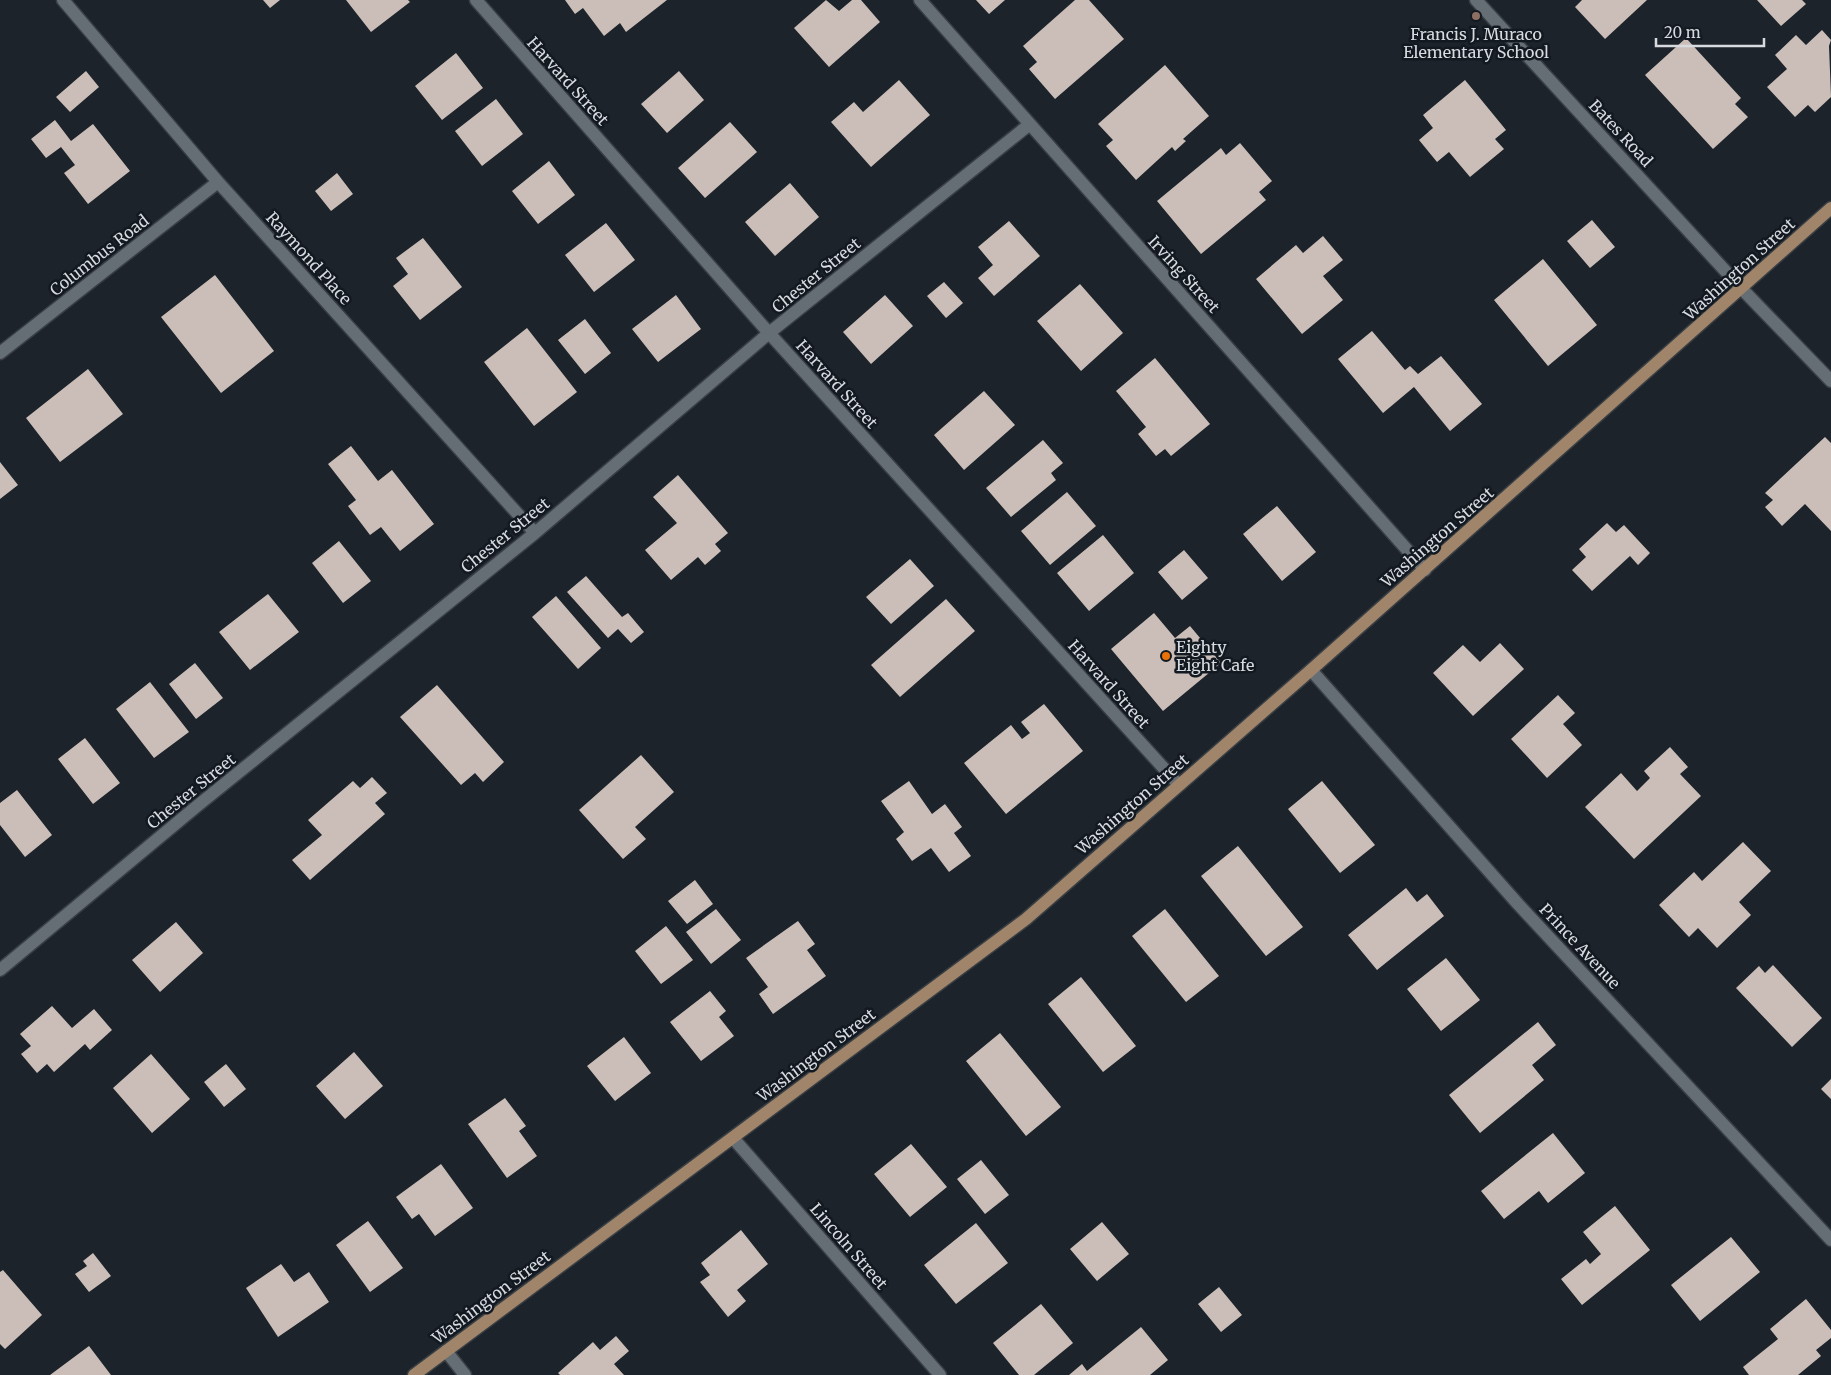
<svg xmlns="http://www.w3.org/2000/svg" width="1831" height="1375" font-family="Merriweather,serif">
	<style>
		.building { fill: #cbbeb8 }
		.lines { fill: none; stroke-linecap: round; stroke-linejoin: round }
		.minor-casing { stroke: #383e43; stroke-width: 15 }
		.major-casing { stroke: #383e43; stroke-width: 15 }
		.minor { stroke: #656d75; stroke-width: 12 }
		.major { stroke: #a0856a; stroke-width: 12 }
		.education-dot { fill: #8d6e63; stroke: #131920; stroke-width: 2 }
		.food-dot { fill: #e8710a; stroke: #131920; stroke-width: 2 }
		.labels { text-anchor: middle; stroke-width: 5; stroke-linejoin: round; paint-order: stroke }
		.poi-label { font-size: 16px; fill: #d7dbe0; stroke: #131920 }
		.street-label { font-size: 16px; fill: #d7dbe0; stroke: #131920 }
	</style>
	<rect width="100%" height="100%" fill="#1c232a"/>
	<path class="building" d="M 263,0 L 280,0 L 270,8 Z
		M 346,0 L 408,0 L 410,2 L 371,32 Z
		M 565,0 L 667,0 L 626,32 L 620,23 L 604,36 L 583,8 L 575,14 Z
		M 826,0 L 839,11 L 852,0 L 861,0 L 880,22 L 829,67 L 794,28 Z
		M 976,0 L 1005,0 L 989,14 Z
		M 1075,0 L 1089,0 L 1124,39 L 1055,99 L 1029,69 L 1037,62 L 1023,46 Z
		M 1582,0 L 1647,0 L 1605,39 L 1575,7 Z
		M 1757,0 L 1802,0 L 1806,4 L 1781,26 Z
		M 1822,30 L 1831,40 L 1829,46 L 1831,97 L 1815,112 L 1808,105 L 1795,117 L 1767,87 L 1787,69 L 1775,55 L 1796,35 L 1806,45 Z
		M 1686,38 L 1741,98 L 1735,104 L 1748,117 L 1713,149 L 1645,75 Z
		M 456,53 L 483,88 L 442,120 L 415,86 Z
		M 1165,65 L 1209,116 L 1183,139 L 1186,141 L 1175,151 L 1172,147 L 1136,180 L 1106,146 L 1113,140 L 1098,124 Z
		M 86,71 L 99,87 L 70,112 L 56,97 Z
		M 679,71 L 704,100 L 667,133 L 641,104 Z
		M 899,80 L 930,115 L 871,167 L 831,122 L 854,102 L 863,112 Z
		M 1465,80 L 1506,130 L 1495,139 L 1504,149 L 1470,177 L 1449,152 L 1437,162 L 1419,140 L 1433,128 L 1423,115 Z
		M 496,99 L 523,134 L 482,166 L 455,131 Z
		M 55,120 L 71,141 L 93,124 L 130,171 L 88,204 L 64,173 L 75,165 L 61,147 L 46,158 L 31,139 Z
		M 730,122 L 757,152 L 705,198 L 678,168 Z
		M 1240,143 L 1272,181 L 1259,192 L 1266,200 L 1201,254 L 1157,201 L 1221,148 L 1226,155 Z
		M 549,161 L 575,195 L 538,224 L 512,191 Z
		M 337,173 L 353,194 L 331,211 L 315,191 Z
		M 790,183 L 819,217 L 775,256 L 745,222 Z
		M 1592,220 L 1615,247 L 1590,268 L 1567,241 Z
		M 1009,221 L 1040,256 L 994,296 L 978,278 L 993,265 L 978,247 Z
		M 606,223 L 635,260 L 594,292 L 565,255 Z
		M 1323,236 L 1343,260 L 1323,276 L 1343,300 L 1302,334 L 1256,279 L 1296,245 L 1303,253 Z
		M 423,238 L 462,287 L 420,320 L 393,286 L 408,274 L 396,258 Z
		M 1543,259 L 1597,325 L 1548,366 L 1494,300 Z
		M 215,275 L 274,351 L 221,393 L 161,317 Z
		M 944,282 L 963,303 L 946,318 L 927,296 Z
		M 1080,284 L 1123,333 L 1081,371 L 1037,321 Z
		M 676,295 L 701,329 L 658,362 L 632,329 Z
		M 885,295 L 913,326 L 871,364 L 843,332 Z
		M 585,319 L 611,353 L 585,374 L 558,340 Z
		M 527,328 L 577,392 L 534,426 L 484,362 Z
		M 1372,331 L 1405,370 L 1410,366 L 1418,374 L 1441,356 L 1482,404 L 1450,431 L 1414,387 L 1383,413 L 1338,359 Z
		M 1155,358 L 1210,424 L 1171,456 L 1165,449 L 1156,456 L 1138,434 L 1146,427 L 1116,391 Z
		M 88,369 L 123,414 L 60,462 L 26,418 Z
		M 984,391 L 1015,425 L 964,470 L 934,435 Z
		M 1825,437 L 1831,443 L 1831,531 L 1805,504 L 1782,526 L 1765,507 L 1773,500 L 1765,493 Z
		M 1043,440 L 1063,463 L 1051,473 L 1056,480 L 1011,517 L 986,488 Z
		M 351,446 L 378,481 L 392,470 L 434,524 L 400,551 L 381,527 L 370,535 L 348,506 L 356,500 L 328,464 Z
		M 0,462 L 18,485 L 0,499 Z
		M 678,475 L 728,533 L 715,544 L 721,551 L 705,565 L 698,557 L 671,580 L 645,550 L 677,523 L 653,497 Z
		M 1067,492 L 1096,526 L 1050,565 L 1021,531 Z
		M 1277,506 L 1316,552 L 1282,581 L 1243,534 Z
		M 1607,523 L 1616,532 L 1624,525 L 1650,553 L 1638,565 L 1630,556 L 1592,591 L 1572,570 L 1586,557 L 1579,549 Z
		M 1103,535 L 1134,573 L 1089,611 L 1057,573 Z
		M 339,541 L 371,581 L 343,603 L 312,563 Z
		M 1184,550 L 1208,578 L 1182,600 L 1158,572 Z
		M 910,559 L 934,586 L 891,624 L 866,597 Z
		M 586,576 L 622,617 L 628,613 L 644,632 L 631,643 L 618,629 L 608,638 L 567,592 Z
		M 268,594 L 299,632 L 250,670 L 219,632 Z
		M 556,596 L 601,648 L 578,669 L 532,617 Z
		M 946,599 L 975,631 L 900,697 L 871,665 Z
		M 1154,613 L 1175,638 L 1190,626 L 1221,663 L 1163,711 L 1111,649 Z
		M 1500,643 L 1524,669 L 1473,716 L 1433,673 L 1463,645 L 1480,662 Z
		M 195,663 L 223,698 L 196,719 L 169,684 Z
		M 150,682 L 189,732 L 154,758 L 116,709 Z
		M 437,685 L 504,762 L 483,782 L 475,773 L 461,785 L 400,717 Z
		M 1558,695 L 1575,713 L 1563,724 L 1582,745 L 1547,778 L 1511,739 Z
		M 1044,704 L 1083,751 L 1006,814 L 964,763 L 1011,725 L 1022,739 L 1030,733 L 1021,722 Z
		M 85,738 L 120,783 L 93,804 L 58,759 Z
		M 1670,747 L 1688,767 L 1680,774 L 1701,796 L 1634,859 L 1585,807 L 1621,773 L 1637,791 L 1650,778 L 1644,771 Z
		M 641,755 L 674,792 L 635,827 L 646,839 L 623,859 L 579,810 Z
		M 372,777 L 387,793 L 375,803 L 385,814 L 310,880 L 292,860 L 322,835 L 308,820 L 353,781 L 360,788 Z
		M 909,781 L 932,814 L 945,804 L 962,827 L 954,833 L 971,856 L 949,872 L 931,848 L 912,861 L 896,839 L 904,832 L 881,801 Z
		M 1322,781 L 1375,845 L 1340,873 L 1288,809 Z
		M 17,790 L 52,835 L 25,857 L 0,825 L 0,803 Z
		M 1743,842 L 1771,871 L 1739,902 L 1751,915 L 1717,948 L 1698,928 L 1689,937 L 1659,905 L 1694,872 L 1702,881 Z
		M 1238,846 L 1303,927 L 1266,956 L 1201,876 Z
		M 695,880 L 713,904 L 687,924 L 668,901 Z
		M 1406,888 L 1417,902 L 1427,894 L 1444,916 L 1377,970 L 1348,935 Z
		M 716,909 L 741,940 L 711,964 L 686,932 Z
		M 1165,909 L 1219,976 L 1186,1002 L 1132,936 Z
		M 798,921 L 815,944 L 807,950 L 826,976 L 773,1014 L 759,994 L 768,987 L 746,958 Z
		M 176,922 L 203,953 L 160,992 L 132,960 Z
		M 666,926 L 693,960 L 661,984 L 635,951 Z
		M 1446,958 L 1480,1000 L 1441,1031 L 1407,989 Z
		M 1773,965 L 1822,1018 L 1792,1047 L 1736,988 L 1759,966 L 1765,973 Z
		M 1081,977 L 1136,1046 L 1103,1072 L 1048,1004 Z
		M 710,991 L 726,1011 L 719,1017 L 734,1036 L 701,1061 L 670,1022 Z
		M 52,1006 L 72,1028 L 94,1009 L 112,1030 L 90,1050 L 85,1044 L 54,1072 L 47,1064 L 37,1073 L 21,1054 L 31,1046 L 20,1034 Z
		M 1538,1022 L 1556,1045 L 1532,1065 L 1544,1080 L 1480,1133 L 1449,1095 Z
		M 1000,1033 L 1061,1107 L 1026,1136 L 966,1061 Z
		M 624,1037 L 651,1073 L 615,1101 L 587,1066 Z
		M 354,1052 L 383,1086 L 345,1119 L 316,1086 Z
		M 151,1054 L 190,1099 L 152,1133 L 113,1088 Z
		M 226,1064 L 246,1089 L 224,1107 L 204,1082 Z
		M 1831,1079 L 1831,1099 L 1821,1089 Z
		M 505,1098 L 526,1126 L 519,1131 L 537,1156 L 507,1178 L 468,1124 Z
		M 1553,1133 L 1585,1173 L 1548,1203 L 1539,1191 L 1504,1219 L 1481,1191 Z
		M 911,1144 L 947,1187 L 910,1217 L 874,1174 Z
		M 981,1160 L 1009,1195 L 985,1214 L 957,1179 Z
		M 441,1164 L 473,1208 L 435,1236 L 419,1214 L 412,1219 L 396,1197 Z
		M 1615,1206 L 1650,1250 L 1582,1305 L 1561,1279 L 1586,1259 L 1590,1264 L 1601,1254 L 1583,1232 Z
		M 368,1221 L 403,1268 L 370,1292 L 336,1245 Z
		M 1102,1222 L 1129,1254 L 1097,1281 L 1070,1249 Z
		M 976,1223 L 1008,1263 L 956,1304 L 924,1265 Z
		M 741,1230 L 768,1264 L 737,1290 L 746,1301 L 728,1317 L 700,1282 L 710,1275 L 701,1263 Z
		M 1731,1237 L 1760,1272 L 1700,1321 L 1671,1285 Z
		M 93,1253 L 111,1276 L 89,1292 L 75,1274 L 87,1266 L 83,1261 Z
		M 281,1264 L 294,1282 L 309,1272 L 329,1302 L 278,1337 L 246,1288 Z
		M 3,1270 L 42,1315 L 5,1349 L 0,1344 L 0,1272 Z
		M 1219,1287 L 1242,1315 L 1221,1332 L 1198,1304 Z
		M 1806,1299 L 1831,1330 L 1831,1338 L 1816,1350 L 1821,1356 L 1798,1375 L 1749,1375 L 1743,1367 L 1778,1339 L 1770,1329 Z
		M 1041,1304 L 1073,1343 L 1034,1375 L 1019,1375 L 993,1343 Z
		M 1141,1327 L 1168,1360 L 1150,1375 L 1069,1375 L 1082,1364 L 1087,1371 Z
		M 616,1336 L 629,1351 L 614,1364 L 624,1375 L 560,1375 L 558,1373 L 593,1342 L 600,1350 Z
		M 89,1346 L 111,1375 L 50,1375 Z"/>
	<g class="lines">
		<defs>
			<path id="minor" d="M 63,0 L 218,182 L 535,533
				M 476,0 L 769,333 L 1179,785
				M 920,0 L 1425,570
				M 1476,0 L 1742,289 L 1831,381
				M 0,353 L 218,182
				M 1311,670 L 1518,904 L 1831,1240
				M 0,970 L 197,806 L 535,533 L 769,333 L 1030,124
				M 733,1138 L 940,1375
				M 446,1351 L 465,1375"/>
			<path id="major" d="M 414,1375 L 1026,919 L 1311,670 L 1831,208"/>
		</defs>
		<use href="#minor" class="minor-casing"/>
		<use href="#major" class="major-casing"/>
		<use href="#minor" class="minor"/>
		<use href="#major" class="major"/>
	</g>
	<circle class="education-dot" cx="1476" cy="16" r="5"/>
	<circle class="food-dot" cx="1166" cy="656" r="5"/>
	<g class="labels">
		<g class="poi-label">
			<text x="1476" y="40">Francis J. Muraco<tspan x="1476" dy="18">Elementary School</tspan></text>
			<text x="1176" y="653" text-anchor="start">Eighty<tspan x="1176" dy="18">Eight Cafe</tspan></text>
		</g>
		<g class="street-label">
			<text transform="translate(568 81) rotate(48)" y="6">Harvard Street</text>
			<text transform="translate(1621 133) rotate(47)" y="6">Bates Road</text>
			<text transform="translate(99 255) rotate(-38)" y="6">Columbus Road</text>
			<text transform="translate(309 258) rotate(48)" y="6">Raymond Place</text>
			<text transform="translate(1739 269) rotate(-42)" y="6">Washington Street</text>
			<text transform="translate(1184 274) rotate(48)" y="6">Irving Street</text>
			<text transform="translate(816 275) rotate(-39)" y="6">Chester Street</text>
			<text transform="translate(837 384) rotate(48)" y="6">Harvard Street</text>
			<text transform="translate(505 535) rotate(-39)" y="6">Chester Street</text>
			<text transform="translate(1437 537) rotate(-41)" y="6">Washington Street</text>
			<text transform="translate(1109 684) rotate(48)" y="6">Harvard Street</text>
			<text transform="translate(191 791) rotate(-39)" y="6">Chester Street</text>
			<text transform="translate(1132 804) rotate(-41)" y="6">Washington Street</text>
			<text transform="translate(1580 946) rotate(47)" y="6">Prince Avenue</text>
			<text transform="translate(816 1055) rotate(-37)" y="6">Washington Street</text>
			<text transform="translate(849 1246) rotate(49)" y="6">Lincoln Street</text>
			<text transform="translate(491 1297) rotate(-37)" y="6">Washington Street</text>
		</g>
	</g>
	<path d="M1656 38v8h108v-8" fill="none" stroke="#d7dbe0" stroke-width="2.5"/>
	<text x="1664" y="38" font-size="15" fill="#d7dbe0" stroke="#131920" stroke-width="4" paint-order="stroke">20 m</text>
</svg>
